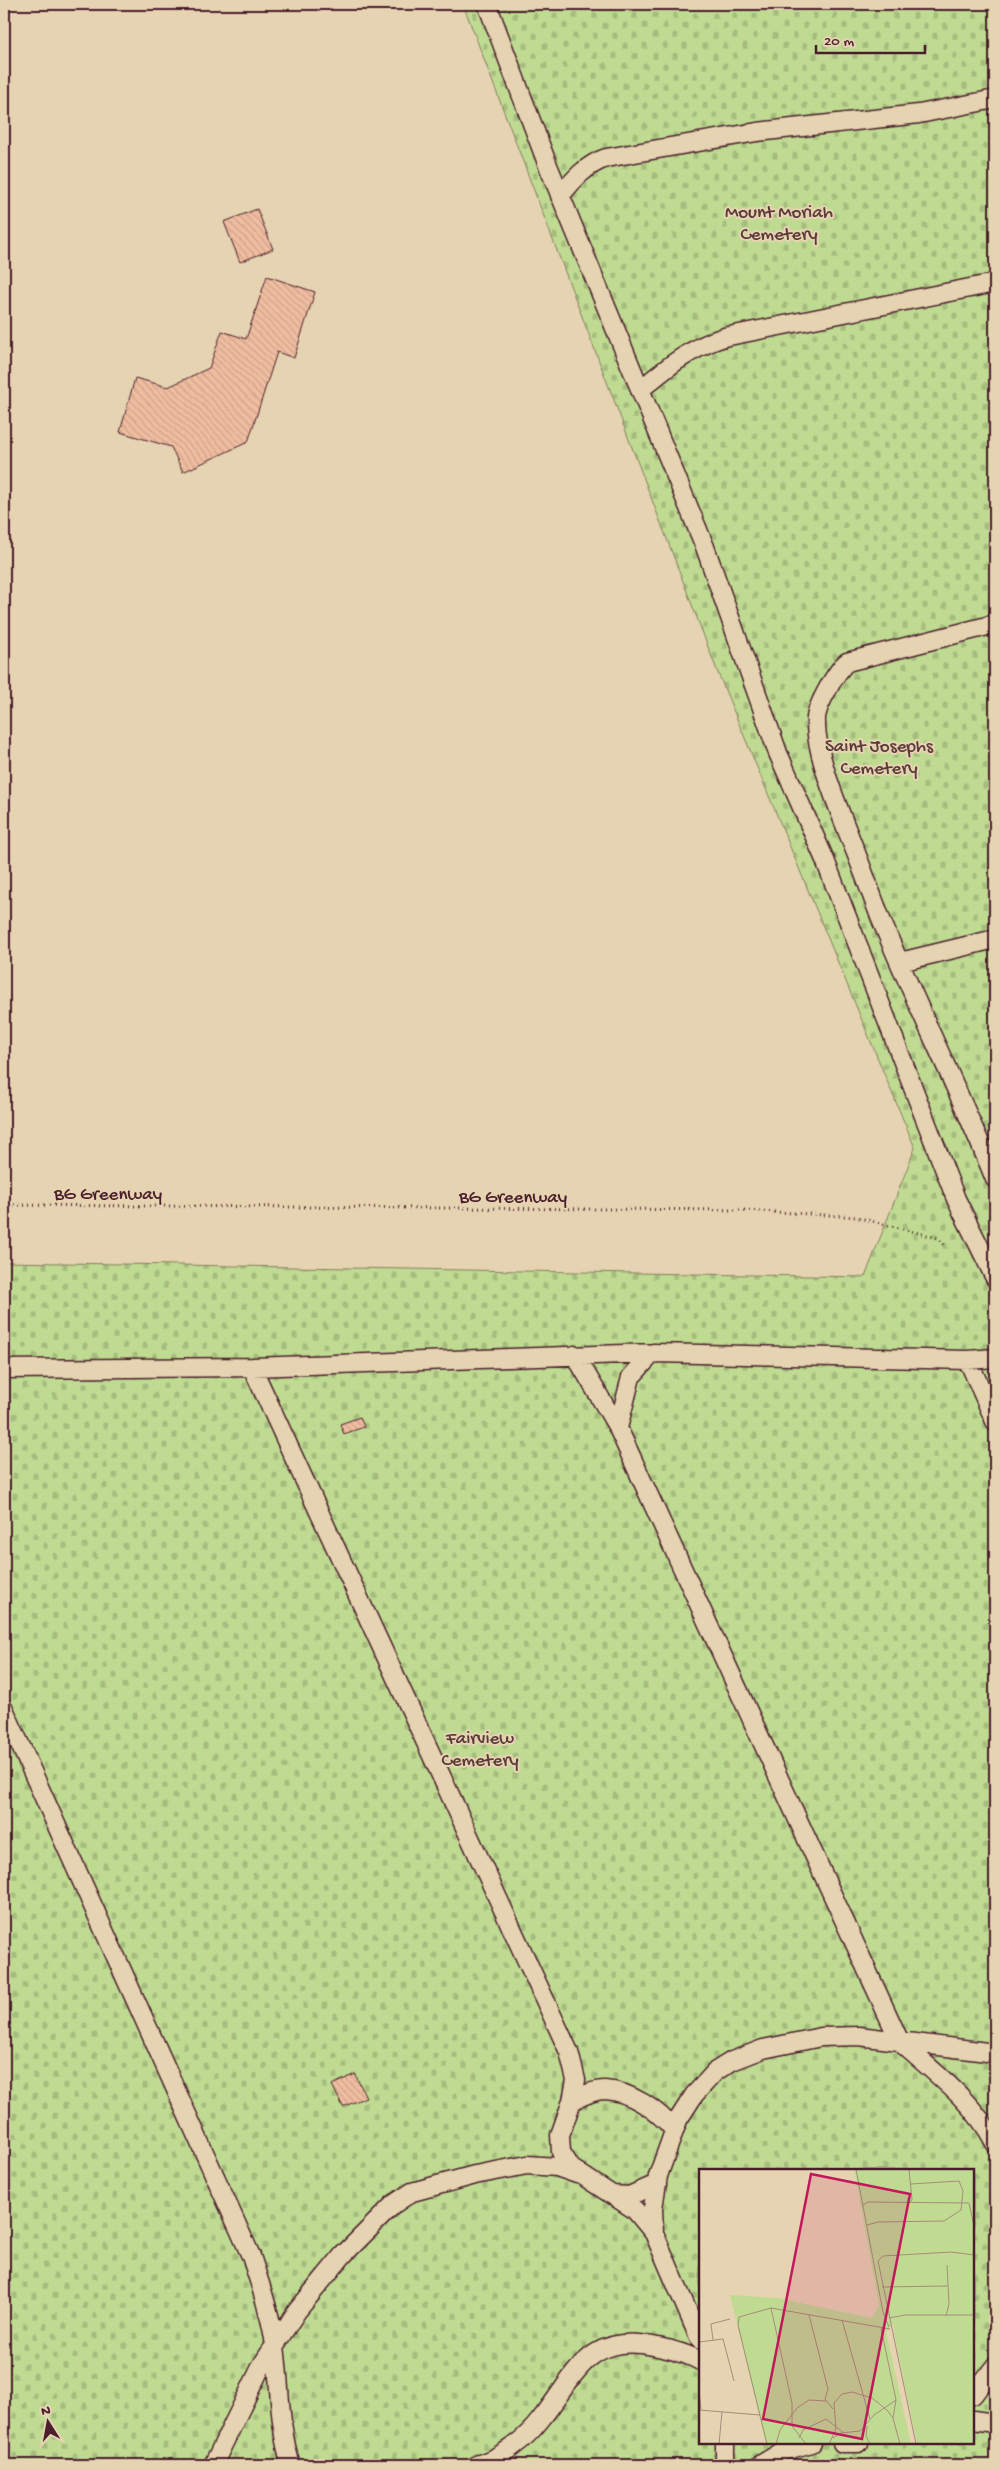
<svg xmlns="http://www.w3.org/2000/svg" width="999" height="2469" font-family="'Gochi Hand',sans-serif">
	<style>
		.cemetery { fill: url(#cemetery-stones); stroke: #847d5e; fill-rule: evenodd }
		.building { fill: url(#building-back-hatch); stroke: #4a1f2b }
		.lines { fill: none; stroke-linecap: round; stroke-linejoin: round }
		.lane-casing { stroke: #4a1f2b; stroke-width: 21 }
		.path { stroke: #4a1f2b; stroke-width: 3; stroke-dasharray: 1 4; stroke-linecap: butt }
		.lane { stroke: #e5d3b1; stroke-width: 18 }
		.labels { text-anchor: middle; stroke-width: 4; stroke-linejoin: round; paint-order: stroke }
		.park-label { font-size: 19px; fill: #5c3b3a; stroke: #e5d3b1 }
		.street-label { font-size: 19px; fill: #4a1f2b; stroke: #e5d3b1 }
		.inset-road { fill: none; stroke: #a78b7b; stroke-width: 1 }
		.view { fill: #c2185b; fill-opacity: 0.15; stroke: #c2185b; stroke-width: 2.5 }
		.inset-edge { fill: none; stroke: #4a1f2b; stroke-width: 2.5 }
	</style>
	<defs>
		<pattern id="cemetery-stones" width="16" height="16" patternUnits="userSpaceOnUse" patternTransform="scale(1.25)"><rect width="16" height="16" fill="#bfdb92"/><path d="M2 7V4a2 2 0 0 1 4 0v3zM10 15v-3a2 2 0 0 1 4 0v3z" fill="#a6bc7e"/></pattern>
		<pattern id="building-back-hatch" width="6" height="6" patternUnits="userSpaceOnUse" patternTransform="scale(1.25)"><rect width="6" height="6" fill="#efbda0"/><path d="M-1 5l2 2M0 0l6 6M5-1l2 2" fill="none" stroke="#cea28a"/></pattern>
	</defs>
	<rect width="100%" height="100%" fill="#e5d3b1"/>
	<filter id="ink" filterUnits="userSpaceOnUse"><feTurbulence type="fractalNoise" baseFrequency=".02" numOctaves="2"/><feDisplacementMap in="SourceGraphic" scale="10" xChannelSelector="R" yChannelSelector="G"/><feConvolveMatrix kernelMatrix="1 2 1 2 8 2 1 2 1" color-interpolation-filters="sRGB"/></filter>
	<g filter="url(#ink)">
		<path class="cemetery" d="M 463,4 L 995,4 L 995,2465 L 4,2465 L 4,1262 L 865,1277 L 915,1148 L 718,673 ZM 700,2170 L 973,2170 L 973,2443 L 700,2443 Z"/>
		<path class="building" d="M 257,209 L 273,249 L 240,262 L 224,222 Z
			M 267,276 L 315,292 L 294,358 L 277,352 L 248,442 L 183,472 L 171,447 L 120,432 L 135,378 L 168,387 L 209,368 L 222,331 L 246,339 Z
			M 360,1417 L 364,1427 L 344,1434 L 340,1424 Z
			M 355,2074 L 366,2097 L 343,2107 L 332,2085 Z"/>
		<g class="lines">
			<defs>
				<path id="lane" d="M 487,4 L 547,163 L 705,547 L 778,753 L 825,860 L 956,1199 L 995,1278
					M 560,196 C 574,179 586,165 606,158 L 757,132 L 919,114 L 995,99
					M 640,390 C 666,368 690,348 724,337 L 995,283
					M 995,624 L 847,662 C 837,670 817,705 816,718 C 814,753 841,814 854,848 C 865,875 874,903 885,929 C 920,1013 961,1095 995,1179
					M 900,962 L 995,939
					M 575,1355 L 618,1428 L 900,2042 C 934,2072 974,2102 995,2143
					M 968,1360 L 995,1421
					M 252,1367 L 569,2052 L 576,2080 L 572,2101 L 560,2135 L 561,2152 L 571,2168 L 635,2210 L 654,2233
					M 4,1369 L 252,1367 L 653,1353 L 968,1360 L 995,1358
					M 618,1428 L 631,1377 L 653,1353
					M 4,1709 L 251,2256 C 259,2281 268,2306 273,2333 C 281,2377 277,2421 291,2465
					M 572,2101 C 582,2096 593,2090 605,2090 C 630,2091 659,2111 674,2130
					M 612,2195 L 629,2196 L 657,2184
					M 700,2340 L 654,2233 L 653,2208 L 658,2176 L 678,2120 L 694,2095 L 716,2071 L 732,2061 L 763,2049 L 821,2037 L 859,2036 L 995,2053
					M 973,2395 L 995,2366
					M 973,2420 L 995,2423
					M 842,2443 L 859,2443
					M 213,2465 L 262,2365 L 297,2311 L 343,2255 L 394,2204 L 412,2192 L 475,2175 L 527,2165 L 557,2167 L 577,2174
					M 476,2465 C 501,2458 525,2440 541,2419 C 575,2377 588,2332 653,2346 C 669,2349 686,2353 700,2361
					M 725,2465 L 725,2443
					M 760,2465 L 783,2451 L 812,2443"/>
			</defs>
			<use href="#lane" class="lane-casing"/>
			<path class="path" d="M 4,1205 L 744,1210 L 856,1217 L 938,1238 L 946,1247"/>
			<use href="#lane" class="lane"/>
		</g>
	</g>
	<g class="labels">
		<g class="park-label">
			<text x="779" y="217">Mount Moriah<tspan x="779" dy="22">Cemetery</tspan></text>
			<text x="879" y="751">Saint Josephs<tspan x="879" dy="22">Cemetery</tspan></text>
			<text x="480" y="1743">Fairview<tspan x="480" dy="22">Cemetery</tspan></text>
		</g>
		<g class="street-label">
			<text x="108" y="1199">BG Greenway</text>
			<text x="513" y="1202">BG Greenway</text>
		</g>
	</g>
	<g transform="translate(699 2169)">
		<rect width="275" height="275" fill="#e5d3b1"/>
		<path d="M 275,153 L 275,275 L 218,275 L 195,164 L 195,155 Z" fill="#bfdb92"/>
		<path d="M 155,0 L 275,0 L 275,153 L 195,155 L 187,163 L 212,275 L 67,275 L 31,126 L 78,129 L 173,149 L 180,137 Z" fill="#bfdb92"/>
		<path class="inset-road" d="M 157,0 L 184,143 L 190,158M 210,0 L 213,31 L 210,34M 164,36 L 169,33 L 270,34 L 275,57M 168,56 L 179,53 L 245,52 L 262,41 L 264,22 L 260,12 L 212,15M 183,118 L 248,117M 72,139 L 93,234 L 93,257 L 107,275M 110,146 L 129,220 L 126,230 L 134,240M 247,147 L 250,135 L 248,96M 190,149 L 206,146 L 275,146M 143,151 L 171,250M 14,171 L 12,155 L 31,150M 0,173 L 24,170 L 35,212M 0,222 L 2,241M 0,241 L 61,246M 194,249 L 197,231M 168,257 L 167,267 L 171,275M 100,269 L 104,261 L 127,250 L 145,264M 134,269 L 142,264 L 161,262 L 175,246 L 197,231 L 182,159M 20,275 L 23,243M 68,275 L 39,156 L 40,148 L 72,139 L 191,160M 77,275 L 81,261 L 98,239 L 110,231 L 127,232M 130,275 L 137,260 L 135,234 L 143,225 L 153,223 L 173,229 L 188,241 L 194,249 L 201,275M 217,275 L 179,92 L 184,87 L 252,83 L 275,86"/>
		<path class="view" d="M 112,5 L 211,25 L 163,270 L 64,250 Z"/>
		<rect width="275" height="275" class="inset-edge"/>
	</g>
	<rect width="999" height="2469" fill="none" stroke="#e5d3b1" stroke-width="20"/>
	<rect x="10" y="10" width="979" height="2449" fill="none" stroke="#4a1f2b" stroke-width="2" filter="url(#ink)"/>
	<g transform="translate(48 2422) rotate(349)" stroke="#e5d3b1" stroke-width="4" paint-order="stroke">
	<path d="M0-4L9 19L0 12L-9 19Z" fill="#4a1f2b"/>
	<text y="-8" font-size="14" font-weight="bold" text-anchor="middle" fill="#4a1f2b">N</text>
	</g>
	<path d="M816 45v8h109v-8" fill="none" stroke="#4a1f2b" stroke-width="2.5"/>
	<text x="824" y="45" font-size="15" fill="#4a1f2b" stroke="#e5d3b1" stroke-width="4" paint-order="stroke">20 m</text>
</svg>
